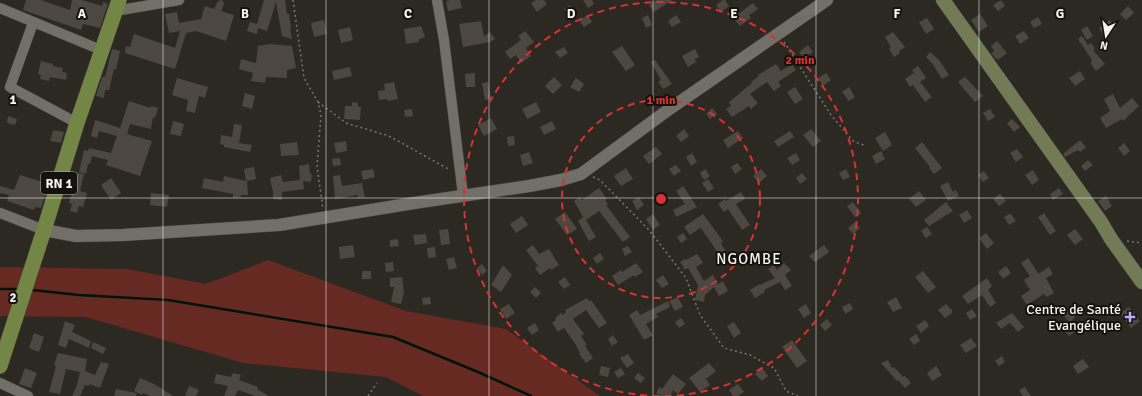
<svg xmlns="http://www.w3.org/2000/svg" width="1142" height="396" font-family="Signika,sans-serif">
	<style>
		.green { fill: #662a22 }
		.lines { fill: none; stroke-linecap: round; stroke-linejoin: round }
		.stream { stroke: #001509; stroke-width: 2.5 }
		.building { fill: #4d4741 }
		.minor-casing { stroke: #45443e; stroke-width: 11 }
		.tertiary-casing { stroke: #45443e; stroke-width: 13 }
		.secondary-casing { stroke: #45443e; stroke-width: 15 }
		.primary-casing { stroke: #45443e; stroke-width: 16 }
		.path { stroke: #77766f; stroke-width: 1.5; stroke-dasharray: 2 3; stroke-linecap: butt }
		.minor { stroke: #716f67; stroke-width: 10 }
		.tertiary { stroke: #716f67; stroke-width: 12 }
		.secondary { stroke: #727b56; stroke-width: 14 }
		.primary { stroke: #738646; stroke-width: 15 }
		.grid { fill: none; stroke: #f6f5f0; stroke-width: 1; stroke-opacity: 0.55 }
		.ring { fill: none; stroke: #d83232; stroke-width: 2; stroke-dasharray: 7 5 }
		.poi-dot { fill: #bbaaf6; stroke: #13120f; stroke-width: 1.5 }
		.labels { text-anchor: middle; stroke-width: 4; stroke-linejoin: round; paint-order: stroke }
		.shield { fill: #13120f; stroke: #b2b1ac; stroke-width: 1 }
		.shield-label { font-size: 13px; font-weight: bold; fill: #f6f5f0 }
		.poi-label { font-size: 14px; fill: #f6f5f0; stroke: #13120f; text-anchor: end }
		.neighbourhood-label { font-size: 15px; letter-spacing: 1px; fill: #f6f5f0; stroke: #13120f }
		.grid-label { font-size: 13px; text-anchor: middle; font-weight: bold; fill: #f6f5f0; stroke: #13120f; stroke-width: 4; stroke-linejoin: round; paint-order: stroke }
		.centre { fill: #d83232; stroke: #13120f; stroke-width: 2 }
		.ring-label { font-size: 12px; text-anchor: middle; font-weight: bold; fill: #d83232; stroke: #13120f; stroke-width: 4; stroke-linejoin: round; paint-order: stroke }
	</style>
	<rect width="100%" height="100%" fill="#2b2922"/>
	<path class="green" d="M 268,260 L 406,311 L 506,329 L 600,396 L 423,396 L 386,377 L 243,363 L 86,317 L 0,316 L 0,267 L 127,269 L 206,284 Z"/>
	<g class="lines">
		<path class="stream" d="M 0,289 L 16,289
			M 32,290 L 79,295 L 168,300 L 393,337 L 478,372 L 531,396"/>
	</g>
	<path class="building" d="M 26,0 L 41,0 L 70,10 L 72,0 L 82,0 L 102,6 L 103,2 L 108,4 L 100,28 L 83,24 L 81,30 L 23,10 Z
		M 221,0 L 223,1 L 224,4 L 221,11 L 234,15 L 226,41 L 196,31 L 186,33 L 175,69 L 125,53 L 126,46 L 130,47 L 134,34 L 175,48 L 180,31 L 169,33 L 165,14 L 177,12 L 179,23 L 201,19 L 205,6 L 214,9 L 218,1 Z
		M 264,0 L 285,0 L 287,14 L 289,14 L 291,28 L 290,28 L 292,39 L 282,36 L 276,2 L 267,31 L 258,28 L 257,34 L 247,31 L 250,22 L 257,24 Z
		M 451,0 L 460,0 L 462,8 L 448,11 L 446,1 Z
		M 536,0 L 544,0 L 547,4 L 537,12 L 531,3 Z
		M 583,0 L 592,0 L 594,4 L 588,8 Z
		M 656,0 L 672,0 L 654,12 L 649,5 Z
		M 723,0 L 725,0 L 729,6 L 721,12 L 716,5 Z
		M 1001,0 L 1005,6 L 998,11 L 993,5 Z
		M 753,3 L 758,9 L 749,15 L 751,18 L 740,26 L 733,18 Z
		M 570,5 L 576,14 L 570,18 L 564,9 Z
		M 1128,6 L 1134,13 L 1126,20 L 1120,14 Z
		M 980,14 L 988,26 L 979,32 L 971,20 Z
		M 588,15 L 592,22 L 584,27 L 579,20 Z
		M 648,15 L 652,25 L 646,28 L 642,18 Z
		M 676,15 L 681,22 L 672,27 L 668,21 Z
		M 1038,17 L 1042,24 L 1034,28 L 1030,22 Z
		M 927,18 L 934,29 L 926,34 L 919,22 Z
		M 324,20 L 327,34 L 314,37 L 311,23 Z
		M 1110,20 L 1115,29 L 1104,36 L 1099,28 Z
		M 481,21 L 484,36 L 490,32 L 495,39 L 490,42 L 463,47 L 459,24 Z
		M 421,26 L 425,37 L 419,39 L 419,42 L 406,44 L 404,29 Z
		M 1087,26 L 1093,36 L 1087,40 L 1081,30 Z
		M 350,27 L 353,40 L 341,43 L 338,30 Z
		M 525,31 L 534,42 L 526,48 L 531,56 L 521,63 L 516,55 L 510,59 L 505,52 L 521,40 L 518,36 Z
		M 1024,31 L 1029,38 L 1020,44 L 1015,36 Z
		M 893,32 L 905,47 L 899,51 L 900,53 L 894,57 L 889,49 L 891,47 L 885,37 Z
		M 1082,36 L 1088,45 L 1091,43 L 1095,49 L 1093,50 L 1105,64 L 1096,71 L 1091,64 L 1091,62 L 1092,60 L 1078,39 Z
		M 997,41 L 1007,53 L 998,60 L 997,58 L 996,59 L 991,53 L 994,51 L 991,46 Z
		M 270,44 L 292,46 L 296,68 L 287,70 L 287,78 L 266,77 L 265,83 L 251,81 L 253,73 L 239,69 L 241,59 L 256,63 L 258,46 Z
		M 808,45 L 813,52 L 803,58 L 799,52 Z
		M 622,46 L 635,65 L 626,71 L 612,52 Z
		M 564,47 L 568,53 L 560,58 L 555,52 Z
		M 112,49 L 120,51 L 116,69 L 114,69 L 110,86 L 109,90 L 105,90 L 104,98 L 96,96 L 102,77 L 105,77 Z
		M 695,49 L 699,57 L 695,59 L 696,62 L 688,67 L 682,56 Z
		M 930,52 L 939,60 L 949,75 L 942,79 L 932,63 L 926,57 Z
		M 655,60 L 672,84 L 663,89 L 658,82 L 661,80 L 651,62 Z
		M 41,61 L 53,64 L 53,66 L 63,68 L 62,72 L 67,73 L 66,80 L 50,77 L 49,81 L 40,79 L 41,75 L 38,74 Z
		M 776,64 L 781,71 L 792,64 L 796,70 L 778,82 L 781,86 L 774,91 L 767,82 L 750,94 L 758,103 L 751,109 L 749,106 L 732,117 L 726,109 L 731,106 L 729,102 L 752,83 L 751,82 L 759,76 L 758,75 Z
		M 918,66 L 926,78 L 920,82 L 932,97 L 925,102 L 913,85 L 910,87 L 905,79 L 914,73 L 912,70 Z
		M 350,67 L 352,76 L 334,80 L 332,71 Z
		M 1080,71 L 1085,79 L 1075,86 L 1069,78 Z
		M 475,73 L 475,87 L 466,87 L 465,74 Z
		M 826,73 L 831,80 L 823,86 L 818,78 Z
		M 554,77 L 562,85 L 553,94 L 545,86 Z
		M 965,77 L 983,96 L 975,102 L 958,82 Z
		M 177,78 L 208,87 L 205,98 L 199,96 L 195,113 L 186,111 L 188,100 L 172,95 Z
		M 576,78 L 584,84 L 579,92 L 570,87 Z
		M 394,82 L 398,99 L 388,101 L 387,99 L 379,100 L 378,91 L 385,90 L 384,84 Z
		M 488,82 L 491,99 L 485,100 L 482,83 Z
		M 795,87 L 803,99 L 795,104 L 787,92 Z
		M 849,87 L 855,97 L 849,101 L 842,92 Z
		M 245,93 L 255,96 L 252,109 L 242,106 Z
		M 1113,94 L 1120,108 L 1132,98 L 1139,106 L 1123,121 L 1122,119 L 1106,128 L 1100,118 L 1110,111 L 1104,99 Z
		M 129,101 L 151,108 L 151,106 L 158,108 L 155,118 L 153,117 L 151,129 L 130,124 L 127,134 L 152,141 L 140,176 L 106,165 L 108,160 L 92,156 L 90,164 L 88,164 L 86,174 L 79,172 L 84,150 L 88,151 L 89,148 L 111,153 L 117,136 L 99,131 L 97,138 L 91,136 L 95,120 L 120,128 Z
		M 352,102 L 358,103 L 358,107 L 361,107 L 360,120 L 344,119 L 345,106 L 352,106 Z
		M 536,102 L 541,112 L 527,119 L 522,109 Z
		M 712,108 L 717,114 L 710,119 L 706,114 Z
		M 412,109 L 413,116 L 405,117 L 404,110 Z
		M 990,109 L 995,117 L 988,121 L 983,113 Z
		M 8,116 L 17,119 L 15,125 L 7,123 Z
		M 491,118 L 497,129 L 484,136 L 478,125 Z
		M 1012,119 L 1020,127 L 1014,132 L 1007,123 Z
		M 173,121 L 184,124 L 181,136 L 170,134 Z
		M 552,121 L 556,129 L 544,135 L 540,127 Z
		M 234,124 L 242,125 L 239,143 L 252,145 L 250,152 L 224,147 L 224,145 L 220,144 L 221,135 L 232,137 Z
		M 684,129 L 689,136 L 681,142 L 676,136 Z
		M 811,129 L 821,141 L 813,147 L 803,135 Z
		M 53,130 L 64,132 L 61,143 L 50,141 Z
		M 738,131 L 743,138 L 728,148 L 723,140 Z
		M 790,131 L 794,137 L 778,147 L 774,141 Z
		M 885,132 L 892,145 L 883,151 L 875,138 Z
		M 514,136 L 515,145 L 508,146 L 507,137 Z
		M 1080,140 L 1086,147 L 1080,152 L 1078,150 L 1065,157 L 1063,154 Z
		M 346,141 L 347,151 L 336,153 L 334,143 Z
		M 297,142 L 299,155 L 281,156 L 280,144 Z
		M 922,142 L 942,168 L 934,174 L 929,168 L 930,167 L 915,148 Z
		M 1124,143 L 1130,151 L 1124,156 L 1118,148 Z
		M 656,147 L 662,154 L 649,164 L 643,156 Z
		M 1017,149 L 1023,157 L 1016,162 L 1010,153 Z
		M 881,151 L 885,159 L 876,164 L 872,156 Z
		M 529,152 L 533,163 L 523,166 L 520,155 Z
		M 692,153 L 697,162 L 691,166 L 686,157 Z
		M 796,153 L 800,160 L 792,165 L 787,158 Z
		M 340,158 L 341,165 L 333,166 L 332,159 Z
		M 1088,160 L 1093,165 L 1085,171 L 1081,166 Z
		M 737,163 L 742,169 L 735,174 L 731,167 Z
		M 309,164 L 310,174 L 312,174 L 311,182 L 303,181 L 304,189 L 282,192 L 282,200 L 273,199 L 273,192 L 270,178 L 281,175 L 283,182 L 300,180 L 299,166 Z
		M 676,165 L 681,171 L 674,176 L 669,169 Z
		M 254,167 L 256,179 L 246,181 L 247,181 L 248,195 L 241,195 L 241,197 L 233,198 L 233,194 L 202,188 L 204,178 L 223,182 L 224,176 L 246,181 L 244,169 Z
		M 626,168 L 633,179 L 621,186 L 614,176 Z
		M 373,169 L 375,177 L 363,180 L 361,171 Z
		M 705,169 L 710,176 L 704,180 L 700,173 Z
		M 761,169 L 767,176 L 759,183 L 753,176 Z
		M 846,169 L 850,177 L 843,180 L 839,173 Z
		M 1033,170 L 1039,180 L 1032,185 L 1025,175 Z
		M 984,171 L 989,178 L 983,182 L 978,175 Z
		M 75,172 L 84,174 L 80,191 L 87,193 L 83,207 L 79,206 L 77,213 L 70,211 L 72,204 L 69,203 L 73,189 L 70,188 Z
		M 802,173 L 807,179 L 800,184 L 796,178 Z
		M 20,175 L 49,184 L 41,208 L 35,207 L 34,210 L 7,201 L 9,195 L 0,193 L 0,186 L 14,190 Z
		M 340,175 L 342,186 L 362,183 L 365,197 L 358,198 L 357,195 L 335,199 L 333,176 Z
		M 111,178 L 121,193 L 111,200 L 101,185 Z
		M 708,179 L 714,188 L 708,192 L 702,183 Z
		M 948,182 L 953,192 L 956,190 L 959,196 L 948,201 L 940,186 Z
		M 683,186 L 697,207 L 676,217 L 673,210 L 685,204 L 676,191 Z
		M 599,188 L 607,199 L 605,200 L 608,204 L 606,205 L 630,237 L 623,242 L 599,211 L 586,220 L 596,237 L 589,241 L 578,221 L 583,217 L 574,201 L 580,197 L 582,200 Z
		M 1059,188 L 1063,194 L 1053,200 L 1050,194 Z
		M 919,191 L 926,200 L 916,207 L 909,199 Z
		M 741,192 L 745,199 L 736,204 L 750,225 L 742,230 L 728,209 L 724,212 L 718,204 L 725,199 L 726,201 Z
		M 151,193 L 169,195 L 167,207 L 150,205 Z
		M 1000,194 L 1006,201 L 999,206 L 993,199 Z
		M 1106,196 L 1112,206 L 1105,211 L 1098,201 Z
		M 639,197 L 644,205 L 637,210 L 632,201 Z
		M 853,202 L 861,213 L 855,217 L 847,206 Z
		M 946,202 L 953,211 L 929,226 L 924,220 Z
		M 967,210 L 972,218 L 964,223 L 959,215 Z
		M 565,212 L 577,229 L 567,235 L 555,219 Z
		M 1044,213 L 1056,231 L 1050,235 L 1038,217 Z
		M 653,214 L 660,225 L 653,230 L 646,219 Z
		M 703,214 L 723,241 L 721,243 L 726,252 L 720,256 L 701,228 L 700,228 L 690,235 L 684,227 Z
		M 1009,214 L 1011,214 L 1016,221 L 1009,225 L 1004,217 Z
		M 522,216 L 528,225 L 516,233 L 510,224 Z
		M 855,222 L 860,228 L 853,234 L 848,228 Z
		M 927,227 L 932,234 L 926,238 L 921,231 Z
		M 448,229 L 450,244 L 441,245 L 439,230 Z
		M 1075,229 L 1083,239 L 1075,245 L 1067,235 Z
		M 683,233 L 687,239 L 681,243 L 677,237 Z
		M 986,233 L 994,243 L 987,249 L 979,238 Z
		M 426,234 L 427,243 L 415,245 L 413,235 Z
		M 398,239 L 399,246 L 390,247 L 390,240 Z
		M 353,245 L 355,257 L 340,259 L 339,247 Z
		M 533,245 L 539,254 L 549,249 L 559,265 L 551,270 L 550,268 L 540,275 L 535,268 L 538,266 L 526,250 Z
		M 824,245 L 829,252 L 815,262 L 809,256 Z
		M 628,246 L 632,252 L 625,256 L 622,249 Z
		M 435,247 L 436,257 L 428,258 L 427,248 Z
		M 600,253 L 604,259 L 597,264 L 593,258 Z
		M 697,254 L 703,263 L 696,267 L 704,281 L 713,275 L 718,284 L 723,281 L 728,291 L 719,296 L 714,287 L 705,295 L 704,302 L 695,300 L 698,285 L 688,268 L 685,270 L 680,262 L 685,259 L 686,260 Z
		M 454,257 L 457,268 L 449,270 L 446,259 Z
		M 1028,258 L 1038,273 L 1040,273 L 1049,267 L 1053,274 L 1046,278 L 1054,293 L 1046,297 L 1044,294 L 1027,305 L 1021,296 L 1030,290 L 1024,280 L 1030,276 L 1021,263 Z
		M 393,262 L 394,271 L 386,272 L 385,263 Z
		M 636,263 L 643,272 L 635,277 L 634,275 L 618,285 L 612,276 L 621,270 L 622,272 Z
		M 784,263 L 791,270 L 785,275 L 792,286 L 785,290 L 780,282 L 764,290 L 765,292 L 755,298 L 750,290 L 760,284 L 760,285 L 775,278 L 768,269 L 774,265 L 777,270 Z
		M 482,264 L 487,271 L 482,275 L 477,268 Z
		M 503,265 L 512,275 L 501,292 L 491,285 Z
		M 1006,266 L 1011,273 L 1003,279 L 998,272 Z
		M 362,271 L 371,271 L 371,279 L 362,279 Z
		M 923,271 L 936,287 L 928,293 L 915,277 Z
		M 663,275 L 669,284 L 662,288 L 656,280 Z
		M 402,277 L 404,293 L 401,304 L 391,302 L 394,287 L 390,287 L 390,278 Z
		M 565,277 L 570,285 L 564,289 L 558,282 Z
		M 987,278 L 992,286 L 988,290 L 996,303 L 990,307 L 982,295 L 968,304 L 962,296 Z
		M 535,287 L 541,293 L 536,298 L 530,292 Z
		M 430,297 L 431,304 L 423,305 L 422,298 Z
		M 678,297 L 683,307 L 675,311 L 669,301 Z
		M 896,297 L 902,308 L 893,312 L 887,302 Z
		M 587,298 L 589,301 L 591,300 L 607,323 L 599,328 L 586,310 L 573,319 L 584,334 L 581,336 L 587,345 L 585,346 L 593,358 L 586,363 L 579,354 L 580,353 L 576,345 L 564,328 L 558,332 L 552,323 L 556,320 L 555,318 L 561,313 L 563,315 L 566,312 L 565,310 Z
		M 668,301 L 670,307 L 656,314 L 658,317 L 646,324 L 653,335 L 644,340 L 629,315 L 637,310 L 640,315 Z
		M 850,303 L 853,309 L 845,314 L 842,307 Z
		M 509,304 L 515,313 L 506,319 L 500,309 Z
		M 806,304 L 811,313 L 804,318 L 798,309 Z
		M 946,304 L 952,310 L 952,313 L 945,318 L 938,310 Z
		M 1129,307 L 1140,321 L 1131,328 L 1120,313 Z
		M 972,309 L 977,316 L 970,320 L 966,313 Z
		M 1070,309 L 1076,316 L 1070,322 L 1063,315 Z
		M 1012,313 L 1024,327 L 1018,332 L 1010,323 L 1001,329 L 996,323 Z
		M 681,318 L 685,324 L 679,328 L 675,322 Z
		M 827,319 L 832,325 L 825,331 L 820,325 Z
		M 925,320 L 929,326 L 921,333 L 916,326 Z
		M 65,321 L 75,325 L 72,332 L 91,341 L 89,348 L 69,339 L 66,348 L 58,345 Z
		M 734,322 L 741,333 L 734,338 L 727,326 Z
		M 535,323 L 539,330 L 532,335 L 527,328 Z
		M 1070,326 L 1075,332 L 1069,336 L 1064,330 Z
		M 34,333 L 44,337 L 39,352 L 29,348 Z
		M 916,334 L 920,341 L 914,345 L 909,339 Z
		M 613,335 L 618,342 L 612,346 L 608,339 Z
		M 971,338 L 977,346 L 966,353 L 960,345 Z
		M 792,340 L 807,361 L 797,368 L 782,347 Z
		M 93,342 L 106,348 L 103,354 L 91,348 Z
		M 58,353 L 87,359 L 85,371 L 95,375 L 101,362 L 109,364 L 100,388 L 89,384 L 89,386 L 85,385 L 80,396 L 72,396 L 77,385 L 80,372 L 66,369 L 60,394 L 49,392 L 56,366 L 54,365 Z
		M 628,354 L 634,363 L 627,368 L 620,358 Z
		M 1002,356 L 1005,362 L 999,366 L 995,361 Z
		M 1083,359 L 1089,367 L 1078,374 L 1073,366 Z
		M 888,360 L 892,368 L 894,367 L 903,377 L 905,376 L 911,383 L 905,388 L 898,380 L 897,381 L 881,363 Z
		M 709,363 L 716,371 L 706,379 L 710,385 L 700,392 L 689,378 Z
		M 601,366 L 610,368 L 608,377 L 599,375 Z
		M 936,366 L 942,375 L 932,381 L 927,373 Z
		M 25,368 L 37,373 L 31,388 L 19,384 Z
		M 621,368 L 625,374 L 618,378 L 614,372 Z
		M 762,368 L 768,376 L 762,381 L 755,374 Z
		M 233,373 L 241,375 L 239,380 L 258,387 L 257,389 L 269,396 L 255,396 L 238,390 L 235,396 L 224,396 L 228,386 L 214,383 L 216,374 L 231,377 Z
		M 638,373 L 645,378 L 641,383 L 634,378 Z
		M 673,374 L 686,384 L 678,394 L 673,390 L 670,396 L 660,396 L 656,393 L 660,387 L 662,389 Z
		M 140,378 L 154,384 L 173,396 L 150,396 L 143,393 L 142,395 L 134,391 Z
		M 738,384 L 744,392 L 738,396 L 733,396 L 729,390 Z
		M 189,386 L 199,390 L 196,396 L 185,396 Z
		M 1025,387 L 1031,396 L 1023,396 L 1019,390 Z
		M 116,389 L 137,393 L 136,396 L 114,396 Z"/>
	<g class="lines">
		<defs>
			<path id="minor" d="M 437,0 L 444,40 L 463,195
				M 0,8 L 101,50
				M 115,11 L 179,0
				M 33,23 L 10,87 L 77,123
				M 0,213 L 44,230
				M 0,383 L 28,396"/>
			<path id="tertiary" d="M 44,230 L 76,236 L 123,235 L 279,225 L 414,203 L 529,186 L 561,180 L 581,174 L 668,110 L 827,0"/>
			<path id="secondary" d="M 943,0 L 1101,222 L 1111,239 L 1142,282"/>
			<path id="primary" d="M 0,366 L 44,230 L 77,123 L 119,0"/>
		</defs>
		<use href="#minor" class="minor-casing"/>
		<use href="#tertiary" class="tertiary-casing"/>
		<use href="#secondary" class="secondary-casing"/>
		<use href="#primary" class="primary-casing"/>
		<path class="path" d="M 293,0 L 304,78 L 318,102 L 321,115 L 317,166 L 323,209
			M 784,42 L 831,115 L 853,141 L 866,146
			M 318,102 L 346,123 L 389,136 L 450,170
			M 593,177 L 600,180 L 649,230 L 686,278 L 700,315 L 724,348 L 750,355 L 774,368 L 786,391 L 798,396
			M 1127,241 L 1142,243
			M 368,396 L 377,383"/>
		<use href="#minor" class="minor"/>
		<use href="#tertiary" class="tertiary"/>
		<use href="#secondary" class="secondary"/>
		<use href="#primary" class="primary"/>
	</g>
	<path class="grid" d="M 163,0 L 163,396M 326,0 L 326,396M 489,0 L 489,396M 653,0 L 653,396M 816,0 L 816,396M 979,0 L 979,396M 0,198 L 1142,198"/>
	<g class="ring">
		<circle cx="661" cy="199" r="99"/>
		<path d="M659 396A197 197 0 1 1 663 396"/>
	</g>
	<path class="poi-dot" d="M1128 311h4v4h4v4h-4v4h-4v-4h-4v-4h4z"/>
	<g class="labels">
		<rect class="shield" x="41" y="172" width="36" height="22" rx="3"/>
		<g class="shield-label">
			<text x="59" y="188">RN 1</text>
		</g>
		<g class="poi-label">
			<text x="1121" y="314">Centre de Santé<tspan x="1121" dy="16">Evangélique</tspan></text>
		</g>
		<g class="neighbourhood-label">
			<text x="749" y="264">NGOMBE</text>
		</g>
	</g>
	<g class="grid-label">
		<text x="82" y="18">A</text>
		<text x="245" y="18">B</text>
		<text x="408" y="18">C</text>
		<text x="571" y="18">D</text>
		<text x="734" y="18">E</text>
		<text x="897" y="18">F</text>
		<text x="1060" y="18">G</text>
		<text x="13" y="104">1</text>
		<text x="13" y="302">2</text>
	</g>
	<circle cx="661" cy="199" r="6" class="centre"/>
	<g class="ring-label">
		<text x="800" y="64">2 min</text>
		<text x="661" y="104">1 min</text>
	</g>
	<g transform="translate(1106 36) rotate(192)" stroke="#13120f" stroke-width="3" paint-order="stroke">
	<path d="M0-3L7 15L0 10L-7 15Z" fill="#f6f5f0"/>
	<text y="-6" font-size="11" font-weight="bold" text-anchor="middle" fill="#f6f5f0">N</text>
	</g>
</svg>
